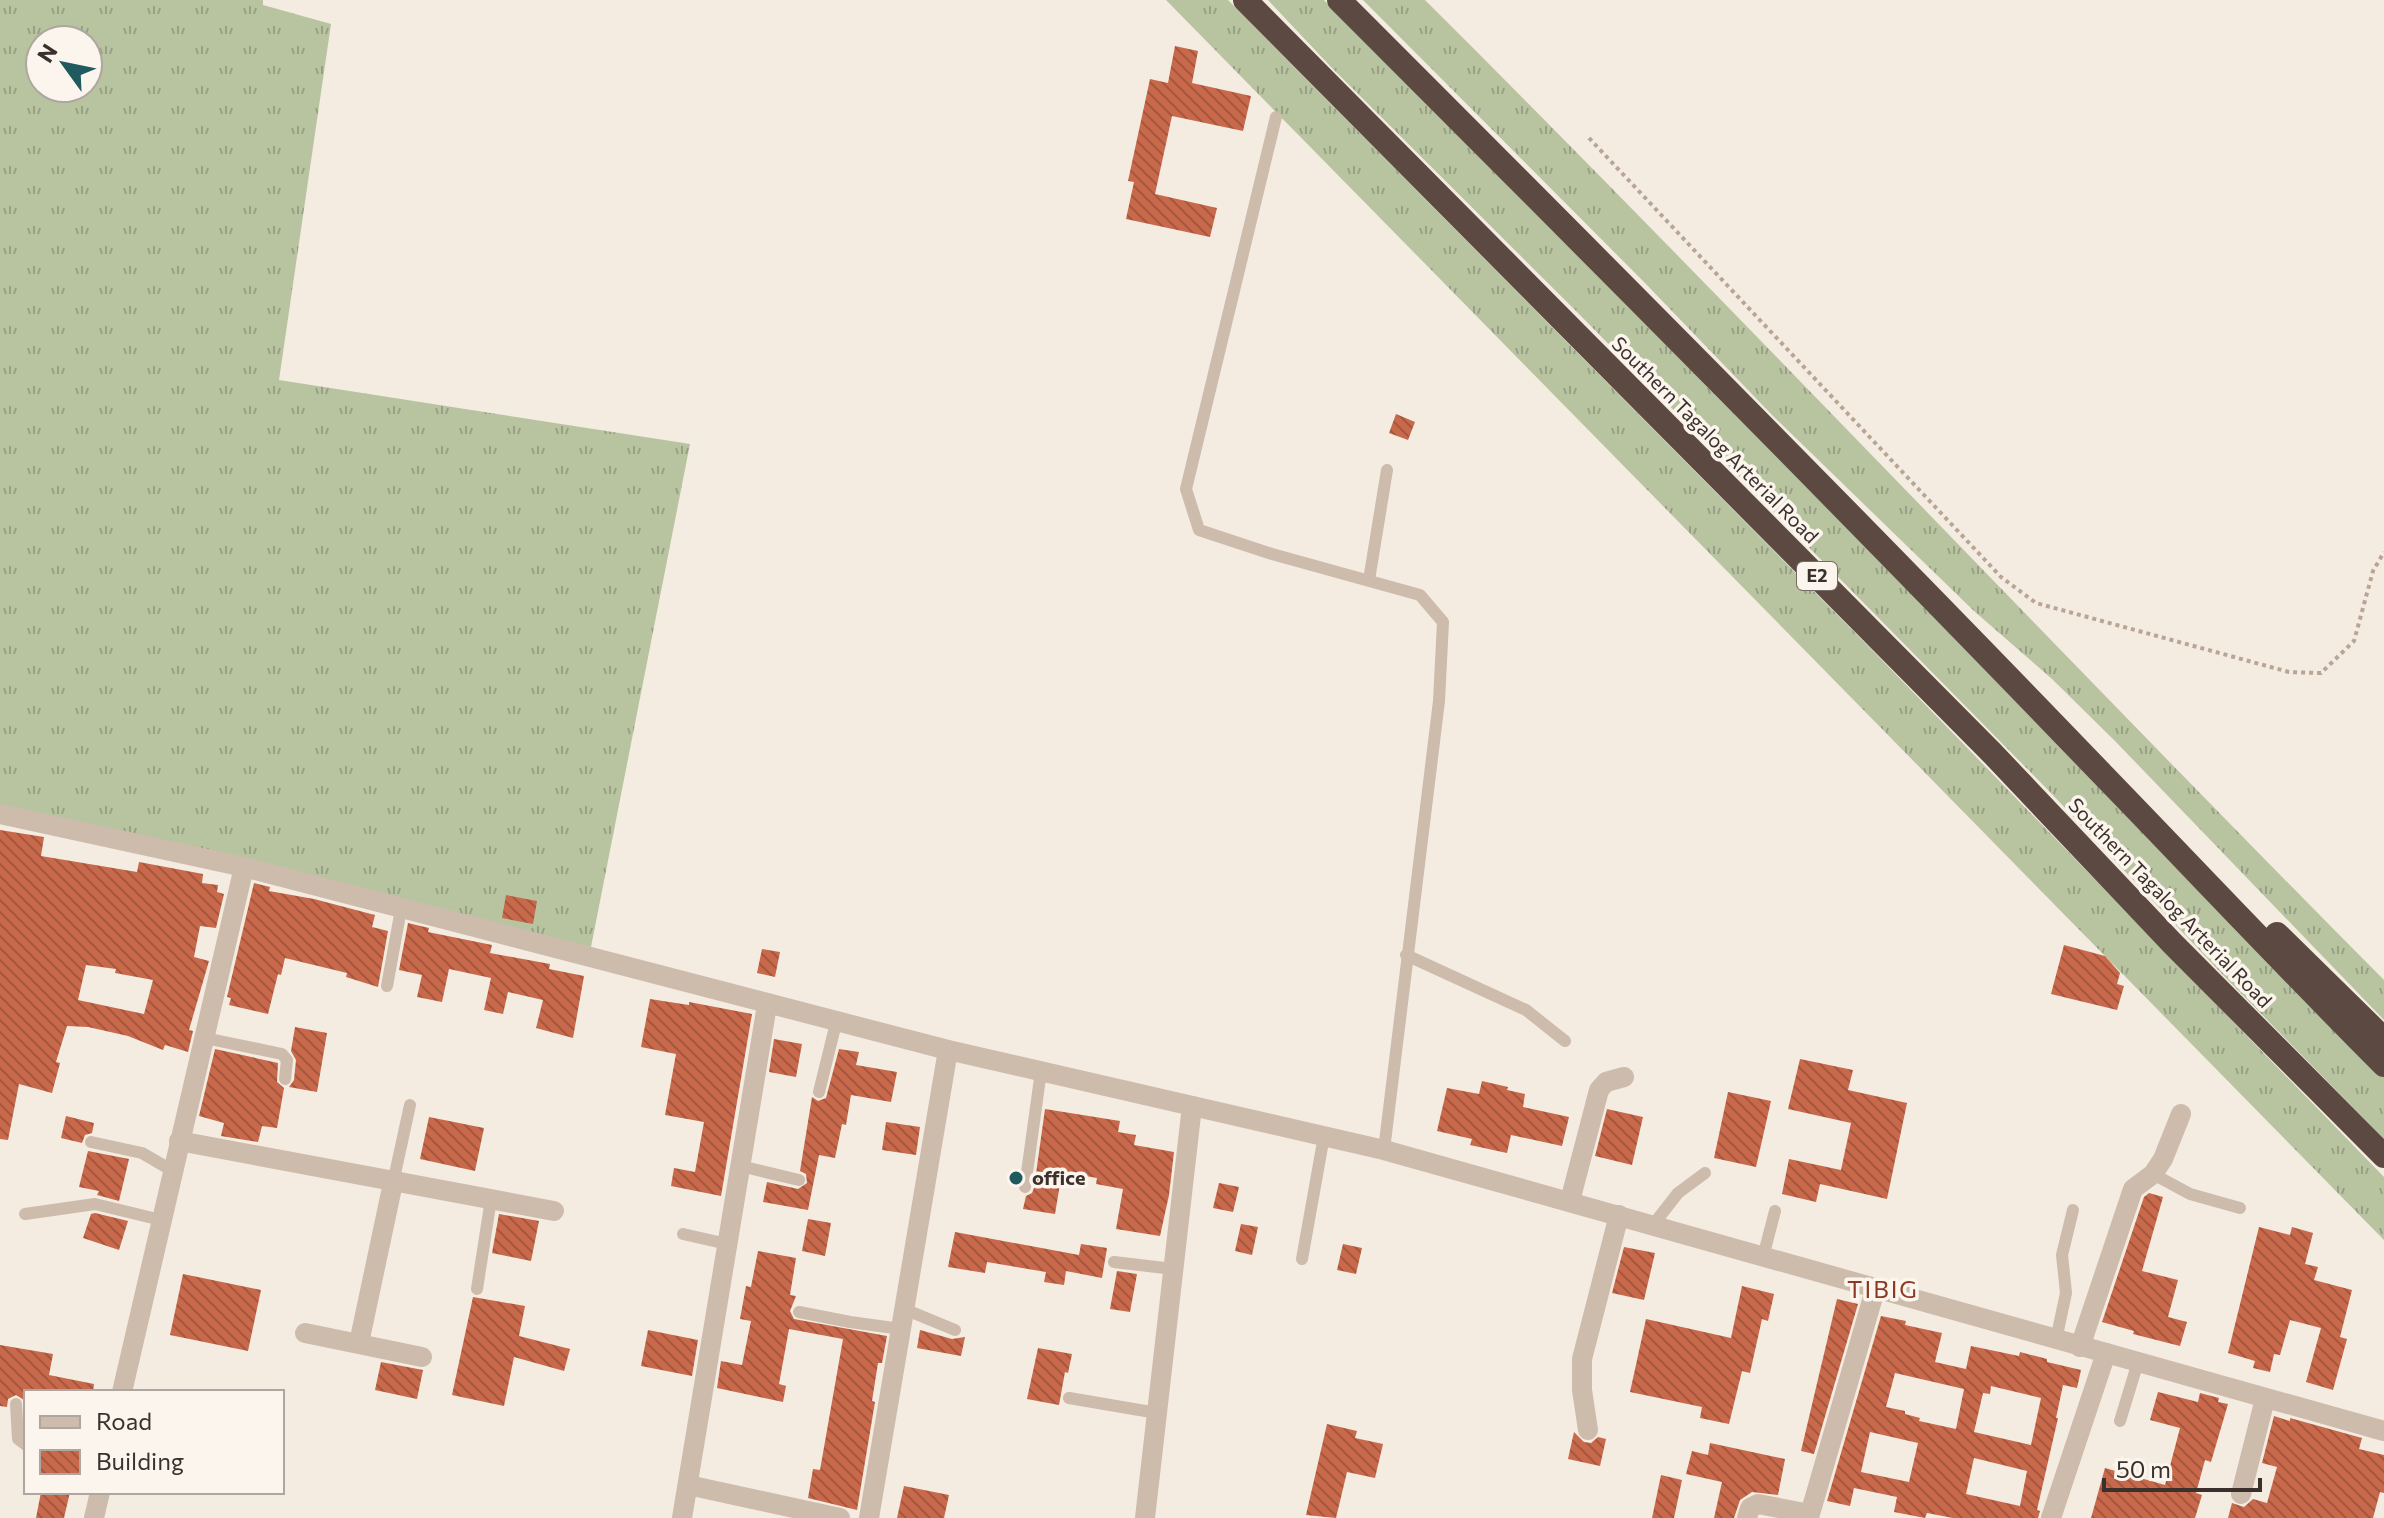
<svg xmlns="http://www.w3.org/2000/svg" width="2384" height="1518" font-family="Commissioner,sans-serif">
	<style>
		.grass { fill: url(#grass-tufts); fill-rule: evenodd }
		.building { fill: url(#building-back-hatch); fill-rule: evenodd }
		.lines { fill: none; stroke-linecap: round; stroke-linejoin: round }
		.path { stroke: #b9a596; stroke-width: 4; stroke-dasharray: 4 4; stroke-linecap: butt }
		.service { stroke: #cdbbac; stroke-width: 12 }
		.minor { stroke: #cdbbac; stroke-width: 20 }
		.tertiary { stroke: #cdbbac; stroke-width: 20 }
		.motorway { stroke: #5c4a42; stroke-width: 24 }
		.poi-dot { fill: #1f5a5e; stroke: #fbf5ee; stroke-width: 3 }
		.labels { text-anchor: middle; stroke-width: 7; stroke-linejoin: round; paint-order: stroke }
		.shield { fill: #fbf5ee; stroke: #756b66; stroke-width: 2 }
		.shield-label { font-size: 18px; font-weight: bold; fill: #3b302b }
		.street-label { font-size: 20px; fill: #3b302b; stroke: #fbf5ee }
		.poi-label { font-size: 20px; font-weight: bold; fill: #3b302b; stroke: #fbf5ee; text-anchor: start }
		.quarter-label { font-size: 24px; letter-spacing: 2px; fill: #8c3b22; stroke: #fbf5ee }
	</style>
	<defs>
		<pattern id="grass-tufts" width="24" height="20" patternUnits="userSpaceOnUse" patternTransform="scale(2)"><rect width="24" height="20" fill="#b8c4a0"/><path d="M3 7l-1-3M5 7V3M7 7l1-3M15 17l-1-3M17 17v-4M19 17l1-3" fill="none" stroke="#97a083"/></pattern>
		<pattern id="building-back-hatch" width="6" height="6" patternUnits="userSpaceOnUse" patternTransform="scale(2)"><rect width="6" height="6" fill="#c8694b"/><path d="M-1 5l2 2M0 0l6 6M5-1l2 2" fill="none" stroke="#a4573f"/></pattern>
	</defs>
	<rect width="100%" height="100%" fill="#f4ebe1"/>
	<path class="grass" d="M 0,0 L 263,0 L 263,5 L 331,24 L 279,380 L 690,444 L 591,947 L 0,807 ZM 40,40 L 88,40 L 88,88 L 40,88 Z
		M 1166,0 L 1228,0 L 1877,655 L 2384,1177 L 2384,1240 Z
		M 1268,0 L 1324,0 L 1889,570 L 2182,874 L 2384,1077 L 2384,1139 L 2222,974 L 2050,792 L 1578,313 L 1332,68 Z
		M 1363,0 L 1425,0 C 1749,323 2062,656 2384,980 L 2384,1020 L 2115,741 L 2052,679 L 1974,611 L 1773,416 L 1645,283 Z"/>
	<path class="building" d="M 1175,46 L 1198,51 L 1192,83 L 1251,96 L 1243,131 L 1172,116 L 1155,194 L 1217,208 L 1210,237 L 1126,219 L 1134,182 L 1128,181 L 1150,79 L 1168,83 Z
		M 1396,414 L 1415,422 L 1408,440 L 1389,433 Z
		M 0,830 L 44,837 L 41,856 L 137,872 L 139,862 L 203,874 L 202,883 L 218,885 L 217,892 L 224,894 L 216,928 L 200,926 L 194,957 L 209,961 L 189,1030 L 193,1031 L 188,1052 L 165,1045 L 163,1050 L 128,1036 L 88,1027 L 67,1026 L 56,1062 L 60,1063 L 52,1093 L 19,1084 L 8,1140 L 0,1139 ZM 86,965 L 116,969 L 115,973 L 153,980 L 144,1014 L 78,1000 Z
		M 254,883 L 270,887 L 269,891 L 314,899 L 375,915 L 372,927 L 388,931 L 378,987 L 346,977 L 347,973 L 285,958 L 281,975 L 278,974 L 268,1014 L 229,1005 L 231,998 L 227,997 Z
		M 506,895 L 537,901 L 533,924 L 502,918 Z
		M 408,923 L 429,928 L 428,932 L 492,945 L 490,953 L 550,964 L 549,969 L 584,976 L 573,1038 L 536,1028 L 543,1000 L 508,992 L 503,1014 L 484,1010 L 491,978 L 449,969 L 442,1002 L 417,997 L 422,975 L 399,970 Z
		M 2064,945 L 2105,956 L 2120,973 L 2117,984 L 2124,986 L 2117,1010 L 2051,994 Z
		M 762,949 L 780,952 L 775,977 L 757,973 Z
		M 650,999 L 689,1005 L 689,1002 L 752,1014 L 721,1196 L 671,1186 L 674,1168 L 695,1172 L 704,1122 L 665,1115 L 676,1054 L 641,1047 Z
		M 295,1027 L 327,1033 L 317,1092 L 289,1087 L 294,1080 L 296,1060 L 291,1051 Z
		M 774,1039 L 802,1044 L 796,1077 L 769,1072 Z
		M 215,1049 L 278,1063 L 277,1082 L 284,1088 L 277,1128 L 262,1126 L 258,1142 L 221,1136 L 224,1123 L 199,1116 Z
		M 839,1049 L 859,1052 L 856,1065 L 897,1072 L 891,1102 L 851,1095 L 846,1125 L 842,1124 L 835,1158 L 819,1155 L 808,1210 L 763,1202 L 767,1182 L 798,1189 L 807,1183 L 806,1174 L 800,1171 L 812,1097 L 818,1101 L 826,1098 Z
		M 1800,1059 L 1853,1070 L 1848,1090 L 1907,1103 L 1887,1199 L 1820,1184 L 1816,1202 L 1782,1194 L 1789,1159 L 1841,1170 L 1851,1123 L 1788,1109 Z
		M 1482,1081 L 1508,1087 L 1507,1090 L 1525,1094 L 1523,1107 L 1569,1117 L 1562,1146 L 1511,1135 L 1507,1153 L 1470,1145 L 1472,1139 L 1437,1131 L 1447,1088 L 1479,1094 Z
		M 1728,1092 L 1771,1101 L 1756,1167 L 1714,1158 Z
		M 1045,1109 L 1120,1121 L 1118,1132 L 1136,1135 L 1134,1145 L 1174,1152 L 1169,1195 L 1160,1236 L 1116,1229 L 1123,1189 L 1096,1184 L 1097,1178 L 1062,1172 L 1055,1214 L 1023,1209 L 1026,1196 L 1032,1193 L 1034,1188 Z
		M 1607,1109 L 1643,1117 L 1632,1165 L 1595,1156 Z
		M 66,1116 L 94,1123 L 92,1133 L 85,1135 L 82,1143 L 61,1138 Z
		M 429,1117 L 484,1128 L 475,1171 L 420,1159 Z
		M 886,1122 L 920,1127 L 916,1155 L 882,1150 Z
		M 88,1151 L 129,1159 L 119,1201 L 97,1195 L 99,1191 L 79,1187 Z
		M 1219,1183 L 1239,1187 L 1233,1212 L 1213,1208 Z
		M 2149,1193 L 2163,1197 L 2142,1271 L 2178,1280 L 2168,1317 L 2187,1322 L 2180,1346 L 2133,1334 L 2134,1331 L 2102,1322 L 2144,1197 Z
		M 95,1213 L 128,1221 L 119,1250 L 83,1238 L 91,1214 Z
		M 499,1214 L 539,1221 L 531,1261 L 492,1253 Z
		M 808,1219 L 831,1223 L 825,1256 L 802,1251 Z
		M 1241,1224 L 1258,1227 L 1252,1255 L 1235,1251 Z
		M 2259,1227 L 2290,1235 L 2292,1227 L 2313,1233 L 2305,1264 L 2318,1267 L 2314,1280 L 2352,1290 L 2340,1337 L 2347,1339 L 2333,1390 L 2306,1382 L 2321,1328 L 2290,1320 L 2280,1355 L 2274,1354 L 2270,1372 L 2253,1368 L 2255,1361 L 2228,1353 Z
		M 955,1232 L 1079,1255 L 1081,1244 L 1107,1248 L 1102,1278 L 1066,1271 L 1064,1285 L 1044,1282 L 1046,1272 L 987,1262 L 985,1273 L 948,1267 Z
		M 1343,1244 L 1362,1248 L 1356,1274 L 1337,1270 Z
		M 1624,1247 L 1655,1253 L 1644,1300 L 1612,1293 Z
		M 758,1251 L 796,1258 L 790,1295 L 796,1296 L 790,1311 L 794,1319 L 887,1336 L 882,1363 L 878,1363 L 872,1401 L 875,1402 L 857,1510 L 808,1498 L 813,1469 L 820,1470 L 843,1339 L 789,1329 L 779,1384 L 786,1386 L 783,1402 L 717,1388 L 721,1361 L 742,1365 L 751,1321 L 740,1319 L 746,1286 L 751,1287 Z
		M 1117,1271 L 1137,1274 L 1130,1312 L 1110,1309 Z
		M 183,1274 L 261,1290 L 248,1351 L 170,1335 Z
		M 1742,1286 L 1774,1294 L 1768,1321 L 1762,1319 L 1750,1373 L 1742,1371 L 1729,1424 L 1700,1418 L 1702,1407 L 1630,1392 L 1646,1319 L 1731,1338 Z
		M 473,1297 L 525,1306 L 519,1336 L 570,1349 L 564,1371 L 514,1357 L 504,1406 L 452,1395 Z
		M 1837,1299 L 1858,1304 L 1814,1454 L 1801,1451 Z
		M 1881,1316 L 1906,1321 L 1905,1325 L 1942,1333 L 1935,1362 L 1966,1369 L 1971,1346 L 2019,1356 L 2020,1352 L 2047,1359 L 2047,1362 L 2081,1370 L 2077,1388 L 2063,1385 L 2056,1418 L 2058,1418 L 2037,1510 L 2040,1511 L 2038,1518 L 1953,1518 L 1927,1513 L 1925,1518 L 1894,1512 L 1897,1497 L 1854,1488 L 1850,1506 L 1827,1501 ZM 1895,1373 L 1964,1389 L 1956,1429 L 1919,1421 L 1920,1418 L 1905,1414 L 1905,1411 L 1886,1407 ZM 1991,1386 L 2041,1398 L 2031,1445 L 1974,1432 L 1983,1393 L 1990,1394 ZM 1870,1432 L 1918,1443 L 1909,1482 L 1861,1472 ZM 1974,1458 L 2027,1471 L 2020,1506 L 1966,1494 Z
		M 648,1330 L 698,1340 L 692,1376 L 641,1366 Z
		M 920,1330 L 952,1339 L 965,1337 L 961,1356 L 917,1348 Z
		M 0,1345 L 53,1354 L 49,1375 L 94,1384 L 93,1392 L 26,1392 L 26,1410 L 24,1400 L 16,1395 L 8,1399 L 7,1407 L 0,1406 Z
		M 1038,1348 L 1072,1354 L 1068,1373 L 1065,1372 L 1059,1405 L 1027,1399 Z
		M 381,1362 L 423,1370 L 417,1399 L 375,1390 Z
		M 2158,1392 L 2198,1402 L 2200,1393 L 2219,1398 L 2218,1402 L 2228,1404 L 2211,1462 L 2205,1460 L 2196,1493 L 2202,1495 L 2195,1518 L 2091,1518 L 2105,1468 L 2165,1485 L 2180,1428 L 2150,1420 Z
		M 2274,1416 L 2290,1421 L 2290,1418 L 2362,1438 L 2359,1449 L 2384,1455 L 2384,1493 L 2380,1492 L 2373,1518 L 2228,1518 L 2232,1503 L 2244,1507 L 2253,1499 L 2267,1503 L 2277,1467 L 2262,1463 Z
		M 1327,1424 L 1357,1431 L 1355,1438 L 1383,1444 L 1375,1478 L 1347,1472 L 1336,1518 L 1306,1515 Z
		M 1574,1432 L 1584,1442 L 1591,1443 L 1598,1437 L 1606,1439 L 1600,1466 L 1568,1459 Z
		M 1710,1443 L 1785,1459 L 1778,1495 L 1752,1492 L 1740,1500 L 1734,1518 L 1714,1518 L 1722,1482 L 1686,1474 L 1692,1451 L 1708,1455 Z
		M 1661,1475 L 1682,1480 L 1674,1518 L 1652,1518 Z
		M 904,1486 L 949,1495 L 944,1518 L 897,1518 Z
		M 41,1492 L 70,1492 L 64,1518 L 36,1518 Z"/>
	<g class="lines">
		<path class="path" d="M 1589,138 L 2001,577 L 2036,603 L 2289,672 L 2321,673 L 2354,641 L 2373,571 L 2384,552"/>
		<path class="service" d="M 1276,117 L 1186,489 L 1199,530 L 1272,554 L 1420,595 L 1443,622 L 1439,701 L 1384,1150
			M 1369,580 L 1387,470
			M 1406,955 L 1526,1010 L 1565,1041
			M 387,986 L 401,909
			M 205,1038 L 282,1054 L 287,1060 L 285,1079
			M 819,1092 L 836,1023
			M 91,1142 L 142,1153 L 173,1171
			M 740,1166 L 799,1180
			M 2153,1174 L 2190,1194 L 2240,1208
			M 393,1183 L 410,1105
			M 1025,1187 L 1041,1071
			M 25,1214 L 95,1204 L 161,1220
			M 1653,1225 L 1678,1193 L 1705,1173
			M 683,1234 L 727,1244
			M 1763,1257 L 1775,1211
			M 1302,1259 L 1324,1136
			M 1114,1262 L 1173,1269
			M 477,1289 L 491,1199
			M 904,1309 L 955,1330
			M 799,1312 L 850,1322 L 901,1329
			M 2056,1340 L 2066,1293 L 2062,1255 L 2073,1210
			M 1069,1398 L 1157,1413
			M 16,1404 L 18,1439 L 26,1445
			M 2120,1421 L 2138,1362"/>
		<path class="minor" d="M 179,1141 L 554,1211
			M 1570,1201 L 1599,1090 L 1606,1082 L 1624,1077
			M 305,1333 L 422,1357
			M 359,1343 L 393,1183
			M 2080,1347 L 2133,1189 L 2153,1174 L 2163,1159 L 2181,1114
			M 1588,1430 L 1582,1390 L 1582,1359 L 1619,1215
			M 688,1485 L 840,1518
			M 2241,1494 L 2265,1399
			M 682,1518 L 767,1005
			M 869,1518 L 948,1050
			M 1145,1518 L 1192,1106
			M 1747,1518 L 1750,1508 L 1758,1504 L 1810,1514 L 1875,1290
			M 2051,1518 L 2106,1353"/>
		<path class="tertiary" d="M 0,814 L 244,867 L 948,1050 L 1384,1150 L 2384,1431
			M 122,1392 L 244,867
			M 94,1518 L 100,1492"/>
		<path class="motorway" d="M 1245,0 L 1993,754 L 2172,943 L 2384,1156
			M 1339,0 C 1595,256 1851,513 2102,774 C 2196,871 2288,969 2384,1065
			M 2277,934 L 2384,1039"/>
	</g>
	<circle class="poi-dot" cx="1016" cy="1178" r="8"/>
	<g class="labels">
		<rect class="shield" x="1797" y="562" width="40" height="28" rx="6"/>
		<g class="shield-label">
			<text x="1817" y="582">E2</text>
		</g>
		<g class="street-label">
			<text transform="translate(1715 440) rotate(45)" y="7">Southern Tagalog Arterial Road</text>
			<text transform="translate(2170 903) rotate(46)" y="7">Southern Tagalog Arterial Road</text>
		</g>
		<g class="poi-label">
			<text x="1032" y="1185">office</text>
		</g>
		<g class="quarter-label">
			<text x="1883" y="1298">TIBIG</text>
		</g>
	</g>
	<rect x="24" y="1390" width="260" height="104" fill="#fbf5ee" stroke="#aea6a0" stroke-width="2"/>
	<rect x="40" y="1416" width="40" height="12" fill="#cdbbac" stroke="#aea6a0" stroke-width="2"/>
	<text x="96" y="1430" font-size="24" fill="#3b302b">Road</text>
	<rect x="40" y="1450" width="40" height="24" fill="url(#building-back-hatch)" stroke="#aea6a0" stroke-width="2"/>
	<text x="96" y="1470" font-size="24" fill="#3b302b">Building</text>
	<g transform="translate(64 64) rotate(303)"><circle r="38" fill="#fbf5ee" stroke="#aea6a0" stroke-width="2"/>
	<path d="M0-6L14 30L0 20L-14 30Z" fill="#1f5a5e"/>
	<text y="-12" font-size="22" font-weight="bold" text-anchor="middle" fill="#3b302b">N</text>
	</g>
	<path d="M2104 1478v12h156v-12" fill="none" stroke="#3b302b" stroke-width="4"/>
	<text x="2116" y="1478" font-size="24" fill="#3b302b" stroke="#fbf5ee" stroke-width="6" paint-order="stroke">50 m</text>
</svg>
